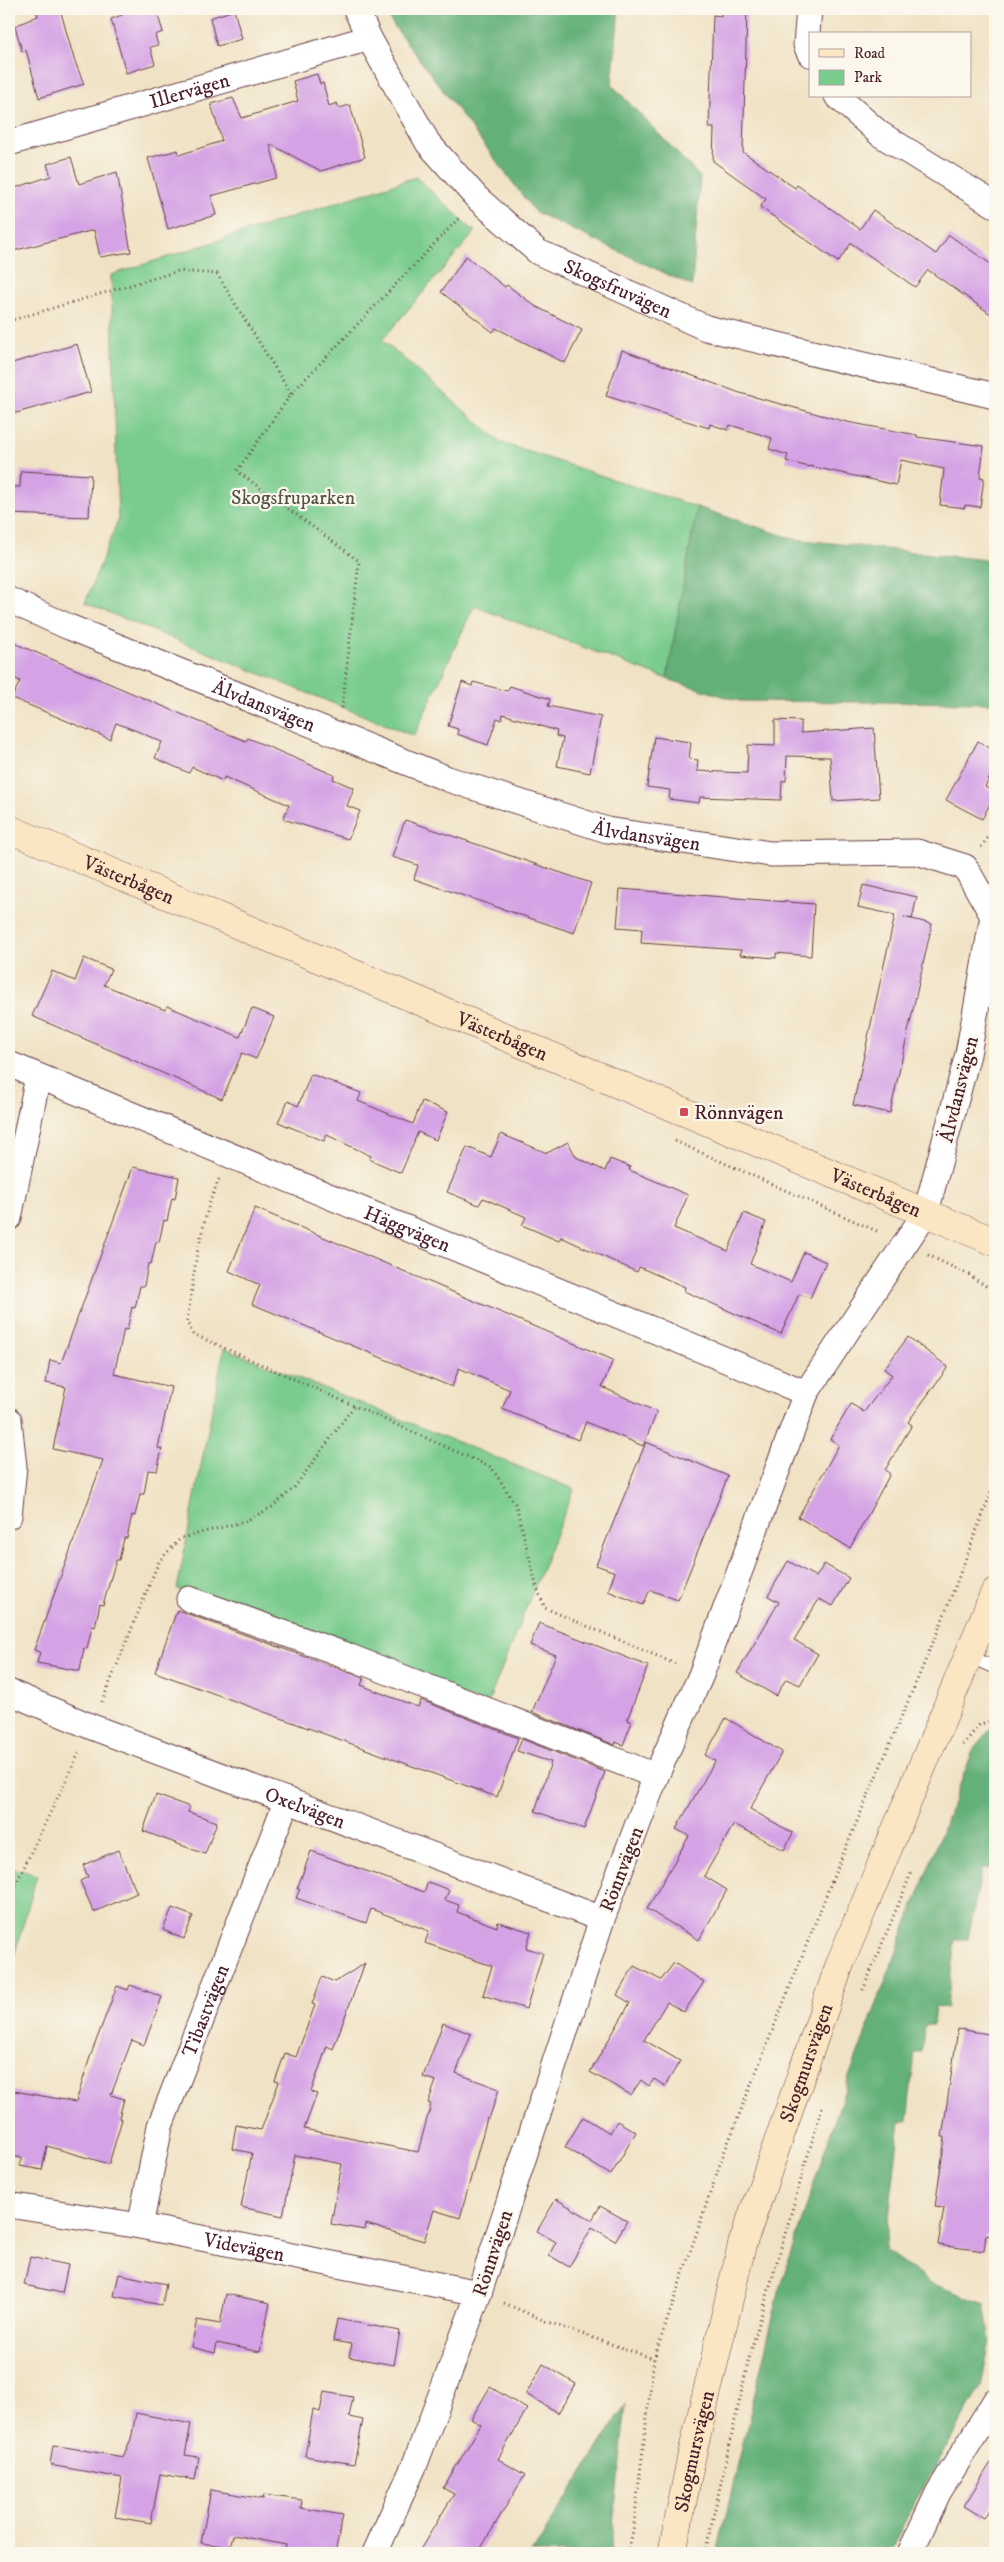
<svg xmlns="http://www.w3.org/2000/svg" width="1004" height="2562" font-family="'IM FELL DW Pica',serif">
	<style>
		.green { fill: #7acc8e; stroke: #62765c }
		.forest { fill: #63b079; stroke: #566852 }
		.building { fill: #d4a2e5 }
		.lines { fill: none; stroke-linecap: round; stroke-linejoin: round }
		.lane-casing { stroke: #633c42; stroke-width: 14 }
		.street-casing { stroke: #633c42; stroke-width: 27 }
		.secondary-casing { stroke: #633c42; stroke-width: 29 }
		.path { stroke: #633c42; stroke-width: 3; stroke-dasharray: 1 4; stroke-linecap: butt }
		.lane { stroke: #fff; stroke-width: 12 }
		.street { stroke: #fff; stroke-width: 25 }
		.secondary { stroke: #fbe6c4; stroke-width: 28 }
		.poi-dot { fill: #d1495b; stroke: #fbf7ec; stroke-width: 2 }
		.labels { text-anchor: middle; stroke-width: 4.5; stroke-linejoin: round; paint-order: stroke }
		.street-label { font-size: 20px; fill: #4a1f2b; stroke: #fbf7ec }
		.park-label { font-size: 20px; fill: #585349; stroke: #fbf7ec }
		.poi-label { font-size: 20px; fill: #4a1f2b; stroke: #fbf7ec; text-anchor: start }
	</style>
	<rect width="100%" height="100%" fill="#fbf7ec"/>
	<filter id="ink" filterUnits="userSpaceOnUse"><feTurbulence type="fractalNoise" baseFrequency=".02" numOctaves="2"/><feDisplacementMap in="SourceGraphic" scale="10" xChannelSelector="R" yChannelSelector="G"/><feConvolveMatrix kernelMatrix="1 2 1 2 8 2 1 2 1" color-interpolation-filters="sRGB"/></filter>
	<filter id="wash" filterUnits="userSpaceOnUse"><feTurbulence type="fractalNoise" baseFrequency=".0096" numOctaves="4" result="noise"/><feDisplacementMap in="SourceGraphic" scale="20" xChannelSelector="R" yChannelSelector="G"/><feGaussianBlur stdDeviation="1.12" result="paint"/><feColorMatrix in="noise" values="0 0 0 0 0 0 0 0 0 0 0 0 0 0 0 0 0 1.4 0 .05"/><feComposite in="paint" operator="in"/></filter>
	<g filter="url(#wash)">
		<rect width="100%" height="100%" fill="#f0e2c4"/>
		<path class="green" d="M 416,177 L 475,232 L 382,340 L 502,443 L 697,507 L 667,679 L 474,606 L 414,736 L 85,603 L 118,520 L 111,275 Z
			M 224,1348 L 574,1489 L 487,1705 L 177,1589 Z
			M 9,1867 L 37,1875 L 9,1974 Z"/>
		<path class="forest" d="M 386,9 L 619,9 L 612,85 L 700,177 L 692,286 L 535,212 L 391,22 Z
			M 697,507 L 794,539 L 995,561 L 995,703 L 739,701 L 667,679 Z
			M 994,1725 L 995,1869 L 982,1868 L 968,1939 L 955,1939 L 947,2008 L 935,2006 L 933,2025 L 924,2025 L 922,2052 L 915,2052 L 907,2122 L 900,2122 L 885,2250 L 931,2283 L 984,2304 L 990,2340 L 981,2388 L 909,2512 L 892,2553 L 717,2553 L 781,2283 L 849,2077 L 973,1750 Z
			M 626,2404 L 610,2553 L 532,2553 Z"/>
		<g id="blocks">
			<path class="building" d="M 36,9 L 60,9 L 74,59 L 84,84 L 39,98 L 26,50 L 22,51 L 15,26 L 38,16 Z
				M 120,9 L 156,9 L 163,32 L 155,35 L 158,45 L 150,47 L 155,64 L 126,73 L 111,19 L 122,15 Z
				M 721,9 L 747,9 L 743,152 L 795,188 L 797,185 L 860,229 L 873,210 L 936,254 L 949,235 L 995,267 L 995,317 L 928,270 L 915,287 L 851,243 L 838,262 L 760,207 L 766,199 L 713,161 L 714,128 L 709,128 L 713,15 L 721,16 Z
				M 234,10 L 242,39 L 217,46 L 210,18 Z
				M 317,74 L 320,84 L 323,83 L 329,106 L 337,103 L 339,108 L 350,105 L 365,157 L 321,171 L 270,144 L 276,168 L 276,178 L 211,196 L 216,215 L 168,229 L 148,158 L 178,150 L 179,155 L 222,141 L 211,104 L 233,98 L 242,118 L 298,101 L 293,81 Z
				M 71,157 L 79,184 L 117,172 L 131,252 L 100,257 L 94,230 L 9,252 L 9,190 L 51,176 L 47,164 Z
				M 466,256 L 505,287 L 507,285 L 535,306 L 582,330 L 565,363 L 496,328 L 493,332 L 441,292 Z
				M 77,344 L 91,392 L 9,415 L 9,364 Z
				M 622,350 L 740,393 L 847,422 L 917,435 L 917,437 L 984,446 L 980,477 L 984,478 L 980,507 L 965,505 L 965,508 L 940,505 L 944,469 L 901,460 L 896,485 L 809,466 L 809,467 L 786,461 L 788,455 L 769,449 L 772,438 L 730,425 L 728,430 L 710,424 L 709,428 L 606,396 Z
				M 21,471 L 91,475 L 89,517 L 9,514 L 9,487 L 20,487 Z
				M 9,641 L 226,733 L 246,741 L 248,738 L 334,775 L 333,779 L 354,788 L 347,806 L 360,811 L 348,839 L 283,819 L 289,805 L 224,777 L 223,781 L 192,767 L 189,773 L 155,758 L 162,742 L 137,731 L 116,723 L 110,739 L 12,698 L 20,681 L 9,676 Z
				M 462,682 L 472,686 L 473,682 L 507,691 L 510,686 L 550,699 L 548,706 L 601,717 L 590,773 L 557,766 L 563,738 L 556,736 L 557,731 L 503,714 L 502,720 L 497,718 L 488,745 L 457,734 L 458,729 L 448,726 Z
				M 775,720 L 801,721 L 801,733 L 874,728 L 879,798 L 833,801 L 830,757 L 787,756 L 786,781 L 782,781 L 781,800 L 700,797 L 699,803 L 669,799 L 670,790 L 647,787 L 654,737 L 691,742 L 689,759 L 698,760 L 697,771 L 747,773 L 748,745 L 775,746 Z
				M 978,741 L 995,751 L 995,767 L 985,787 L 995,792 L 995,795 L 982,819 L 946,800 Z
				M 405,820 L 591,883 L 574,933 L 414,879 L 418,865 L 392,857 Z
				M 863,885 L 917,897 L 912,919 L 904,917 L 932,924 L 890,1113 L 853,1105 L 895,915 L 858,907 Z
				M 620,889 L 814,904 L 811,956 L 776,953 L 776,958 L 740,955 L 741,950 L 641,943 L 642,929 L 617,927 Z
				M 84,958 L 111,969 L 104,985 L 165,1010 L 167,1006 L 240,1037 L 252,1008 L 274,1017 L 256,1059 L 242,1053 L 222,1099 L 32,1016 L 52,971 L 75,981 Z
				M 311,1074 L 361,1093 L 358,1101 L 413,1124 L 422,1101 L 448,1112 L 436,1140 L 418,1132 L 401,1173 L 369,1159 L 371,1156 L 327,1135 L 324,1141 L 278,1122 L 288,1101 L 298,1106 Z
				M 501,1134 L 547,1153 L 568,1142 L 576,1157 L 605,1171 L 610,1159 L 630,1167 L 629,1170 L 688,1195 L 674,1228 L 728,1251 L 744,1213 L 766,1222 L 750,1264 L 791,1282 L 804,1252 L 826,1262 L 810,1298 L 799,1294 L 781,1334 L 684,1291 L 685,1287 L 639,1267 L 637,1272 L 561,1237 L 559,1241 L 522,1225 L 526,1217 L 483,1198 L 479,1205 L 447,1192 L 467,1147 L 491,1157 Z
				M 133,1167 L 179,1177 L 175,1199 L 172,1198 L 167,1221 L 164,1220 L 159,1242 L 156,1242 L 151,1264 L 148,1264 L 144,1286 L 140,1286 L 135,1308 L 132,1307 L 127,1330 L 124,1329 L 114,1374 L 171,1387 L 158,1448 L 162,1449 L 157,1471 L 148,1470 L 144,1494 L 140,1494 L 135,1516 L 132,1515 L 127,1538 L 124,1538 L 119,1560 L 116,1560 L 103,1605 L 100,1604 L 95,1627 L 92,1626 L 87,1649 L 84,1648 L 80,1671 L 37,1663 L 40,1652 L 34,1650 L 103,1460 L 53,1449 L 66,1387 L 46,1383 L 50,1360 L 61,1363 Z
				M 255,1208 L 613,1360 L 602,1387 L 657,1412 L 643,1446 L 586,1422 L 578,1440 L 502,1409 L 510,1390 L 459,1368 L 452,1387 L 252,1304 L 260,1285 L 229,1271 Z
				M 908,1337 L 948,1367 L 908,1422 L 912,1425 L 885,1470 L 890,1474 L 850,1548 L 798,1517 L 839,1445 L 830,1439 L 851,1404 L 864,1412 L 892,1375 L 884,1369 Z
				M 646,1442 L 728,1476 L 678,1600 L 650,1590 L 643,1605 L 608,1591 L 615,1572 L 596,1565 Z
				M 788,1561 L 816,1577 L 824,1564 L 849,1578 L 833,1606 L 819,1599 L 794,1640 L 818,1654 L 800,1685 L 786,1679 L 776,1696 L 737,1673 L 779,1602 L 768,1596 Z
				M 177,1610 L 364,1678 L 361,1685 L 391,1697 L 418,1707 L 421,1700 L 518,1738 L 497,1797 L 155,1672 Z
				M 539,1623 L 648,1666 L 627,1720 L 632,1722 L 623,1745 L 616,1742 L 615,1745 L 532,1712 L 556,1655 L 530,1645 Z
				M 726,1718 L 782,1752 L 750,1809 L 793,1833 L 784,1850 L 734,1824 L 704,1876 L 727,1890 L 699,1940 L 647,1909 L 689,1836 L 676,1829 L 715,1761 L 705,1755 Z
				M 522,1739 L 605,1772 L 584,1829 L 535,1811 L 551,1762 L 517,1751 Z
				M 156,1795 L 190,1807 L 188,1812 L 217,1822 L 205,1854 L 143,1831 Z
				M 118,1850 L 137,1893 L 94,1912 L 80,1881 L 88,1877 L 83,1865 Z
				M 311,1851 L 424,1892 L 428,1882 L 449,1890 L 445,1900 L 459,1905 L 457,1912 L 497,1927 L 498,1922 L 531,1932 L 526,1948 L 543,1953 L 526,2009 L 483,1995 L 492,1966 L 425,1943 L 429,1931 L 371,1909 L 366,1923 L 296,1898 L 300,1889 L 297,1889 Z
				M 172,1908 L 193,1916 L 184,1939 L 163,1930 Z
				M 365,1963 L 333,2049 L 327,2046 L 311,2092 L 317,2094 L 304,2129 L 418,2152 L 431,2104 L 428,2103 L 436,2081 L 423,2077 L 443,2023 L 471,2034 L 456,2073 L 499,2089 L 489,2119 L 487,2118 L 460,2218 L 434,2210 L 424,2241 L 366,2224 L 365,2230 L 331,2224 L 342,2164 L 295,2155 L 283,2216 L 241,2207 L 252,2153 L 232,2149 L 236,2125 L 261,2130 L 279,2082 L 275,2081 L 285,2053 L 296,2057 L 315,2005 L 312,2004 L 322,1977 L 335,1982 Z
				M 674,1963 L 704,1982 L 684,2012 L 667,2002 L 644,2040 L 680,2061 L 665,2086 L 654,2079 L 649,2086 L 641,2080 L 631,2095 L 590,2072 L 630,2003 L 617,1995 L 634,1966 L 661,1980 Z
				M 130,1985 L 162,1997 L 144,2045 L 132,2040 L 111,2095 L 124,2099 L 119,2118 L 122,2119 L 109,2164 L 47,2146 L 42,2170 L 20,2166 L 22,2158 L 9,2155 L 9,2090 L 76,2102 L 90,2057 L 117,1986 L 128,1990 Z
				M 958,2029 L 995,2035 L 995,2237 L 986,2235 L 984,2251 L 938,2245 L 944,2208 L 935,2207 L 945,2137 L 942,2137 Z
				M 583,2117 L 610,2133 L 617,2121 L 636,2132 L 611,2175 L 565,2147 Z
				M 556,2199 L 592,2220 L 600,2206 L 627,2221 L 615,2241 L 592,2227 L 569,2267 L 549,2255 L 556,2242 L 537,2231 Z
				M 30,2257 L 68,2265 L 62,2293 L 24,2285 Z
				M 119,2274 L 166,2284 L 162,2305 L 114,2296 Z
				M 226,2294 L 270,2303 L 260,2352 L 217,2343 L 215,2353 L 191,2347 L 197,2320 L 220,2324 Z
				M 337,2319 L 400,2331 L 394,2365 L 349,2357 L 352,2344 L 333,2341 Z
				M 543,2364 L 576,2384 L 558,2413 L 526,2394 Z
				M 490,2387 L 527,2409 L 498,2459 L 525,2475 L 478,2553 L 418,2553 L 454,2494 L 443,2488 L 481,2425 L 471,2419 Z
				M 324,2392 L 353,2397 L 349,2417 L 363,2420 L 354,2464 L 305,2456 L 313,2410 L 320,2412 Z
				M 136,2413 L 191,2424 L 185,2455 L 199,2457 L 195,2480 L 160,2474 L 151,2523 L 115,2517 L 122,2478 L 50,2465 L 53,2445 L 123,2457 L 131,2439 Z
				M 995,2456 L 995,2500 L 984,2518 L 964,2506 Z
				M 211,2490 L 263,2499 L 264,2495 L 302,2500 L 301,2508 L 343,2515 L 335,2553 L 285,2553 L 286,2545 L 233,2535 L 230,2547 L 201,2543 Z"/>
		</g>
	</g>
	<g filter="url(#ink)">
		<use href="#blocks" fill-opacity="0" stroke="#633c42" stroke-width="1"/>
		<g class="lines">
			<defs>
				<path id="lane" d="M 967,1655 L 995,1668"/>
				<g id="street">
					<path id="s1" d="M 356,9 L 369,38 L 428,143 L 477,198 L 538,252 L 706,328 L 995,396"/>
					<path d="M 809,9 L 806,45 L 810,54"/>
					<path d="M 837,96 L 880,134 L 995,205"/>
					<path id="s2" d="M 9,143 L 369,38"/>
					<path id="s3" d="M 9,600 L 69,627 L 448,779 L 607,830 L 771,854 L 917,852 L 965,867 L 993,916 L 968,1054 L 926,1212 L 806,1393 L 701,1675 L 656,1776 L 602,1919 L 479,2293 L 415,2464 L 375,2553"/>
					<path id="s4" d="M 9,1064 L 806,1393"/>
					<path d="M 9,1218 L 38,1077"/>
					<path d="M 9,1420 L 14,1467 L 9,1516"/>
					<path d="M 189,1599 L 345,1655 L 656,1776"/>
					<path id="s5" d="M 9,1692 L 92,1727 L 602,1919"/>
					<path id="s6" d="M 9,2205 L 140,2226 L 479,2293"/>
					<path id="s7" d="M 140,2226 L 160,2126 L 287,1800"/>
					<path d="M 910,2553 L 938,2493 L 995,2401"/>
				</g>
				<g id="secondary">
					<path id="s8" d="M 9,829 L 995,1242"/>
					<path id="s9" d="M 672,2553 L 691,2459 L 742,2245 L 841,1961 L 995,1592"/>
				</g>
			</defs>
			<use href="#lane" class="lane-casing"/>
			<use href="#street" class="street-casing"/>
			<use href="#secondary" class="secondary-casing"/>
			<path class="path" d="M 9,321 L 178,271 L 217,274 L 291,394
				M 342,708 L 359,561 L 237,471 L 291,394 L 460,217
				M 981,847 L 995,828
				M 675,1141 L 879,1232
				M 219,1179 L 209,1204 L 197,1253 L 187,1322 L 193,1334 L 491,1467 L 516,1505 L 537,1588 L 545,1608 L 678,1665
				M 928,1255 L 969,1275 L 995,1292
				M 102,1702 L 159,1561 L 181,1538 L 246,1521 L 272,1507 L 294,1488 L 354,1406
				M 963,1745 L 980,1724 L 995,1720
				M 9,1898 L 80,1751
				M 863,1990 L 912,1871
				M 504,2303 L 545,2321 L 654,2359
				M 628,2553 L 633,2531 L 654,2359 L 722,2158 L 833,1878 L 940,1626 L 995,1482
				M 705,2553 L 750,2354 L 822,2107"/>
			<use href="#lane" class="lane"/>
			<use href="#street" class="street"/>
			<use href="#secondary" class="secondary"/>
		</g>
	</g>
	<rect class="poi-dot" x="679" y="1107" width="10" height="10" rx="2.5"/>
	<g class="labels">
		<g class="street-label">
			<text dy="7" stroke="none"><textPath href="#s2" startOffset="188">Illervägen</textPath></text>
			<text dy="7" stroke="none"><textPath href="#s1" startOffset="395">Skogsfruvägen</textPath></text>
			<text dy="7" stroke="none"><textPath href="#s3" startOffset="276">Älvdansvägen</textPath></text>
			<text dy="7" stroke="none"><textPath href="#s3" startOffset="681">Älvdansvägen</textPath></text>
			<text dy="7" stroke="none"><textPath href="#s8" startOffset="130">Västerbågen</textPath></text>
			<text dy="7" stroke="none"><textPath href="#s8" startOffset="535">Västerbågen</textPath></text>
			<text transform="translate(958 1089) rotate(-76)" y="7">Älvdansvägen</text>
			<text dy="7" stroke="none"><textPath href="#s8" startOffset="940">Västerbågen</textPath></text>
			<text dy="7" stroke="none"><textPath href="#s4" startOffset="431">Häggvägen</textPath></text>
			<text dy="7" stroke="none"><textPath href="#s5" startOffset="318">Oxelvägen</textPath></text>
			<text transform="translate(621 1869) rotate(-69)" y="7">Rönnvägen</text>
			<text dy="7" stroke="none"><textPath href="#s7" startOffset="226">Tibastvägen</textPath></text>
			<text dy="7" stroke="none"><textPath href="#s9" startOffset="509">Skogmursvägen</textPath></text>
			<text dy="7" stroke="none"><textPath href="#s6" startOffset="239">Videvägen</textPath></text>
			<text transform="translate(492 2253) rotate(-72)" y="7">Rönnvägen</text>
			<text dy="7" stroke="none"><textPath href="#s9" startOffset="104">Skogmursvägen</textPath></text>
		</g>
		<g class="park-label">
			<text x="293" y="504">Skogsfruparken</text>
		</g>
		<g class="poi-label">
			<text x="694" y="1119">Rönnvägen</text>
		</g>
	</g>
	<rect width="1004" height="2562" fill="none" stroke="#fbf7ec" stroke-width="30"/>
	<rect x="809" y="32" width="162" height="65" fill="#fbf7ec" stroke="#b4a19f"/>
	<rect x="819" y="49" width="25" height="8" fill="#fbe6c4" stroke="#b4a19f"/>
	<text x="854" y="58" font-size="15" fill="#4a1f2b">Road</text>
	<rect x="819" y="70" width="25" height="15" fill="#7acc8e" stroke="#b4a19f"/>
	<text x="854" y="82" font-size="15" fill="#4a1f2b">Park</text>
</svg>
